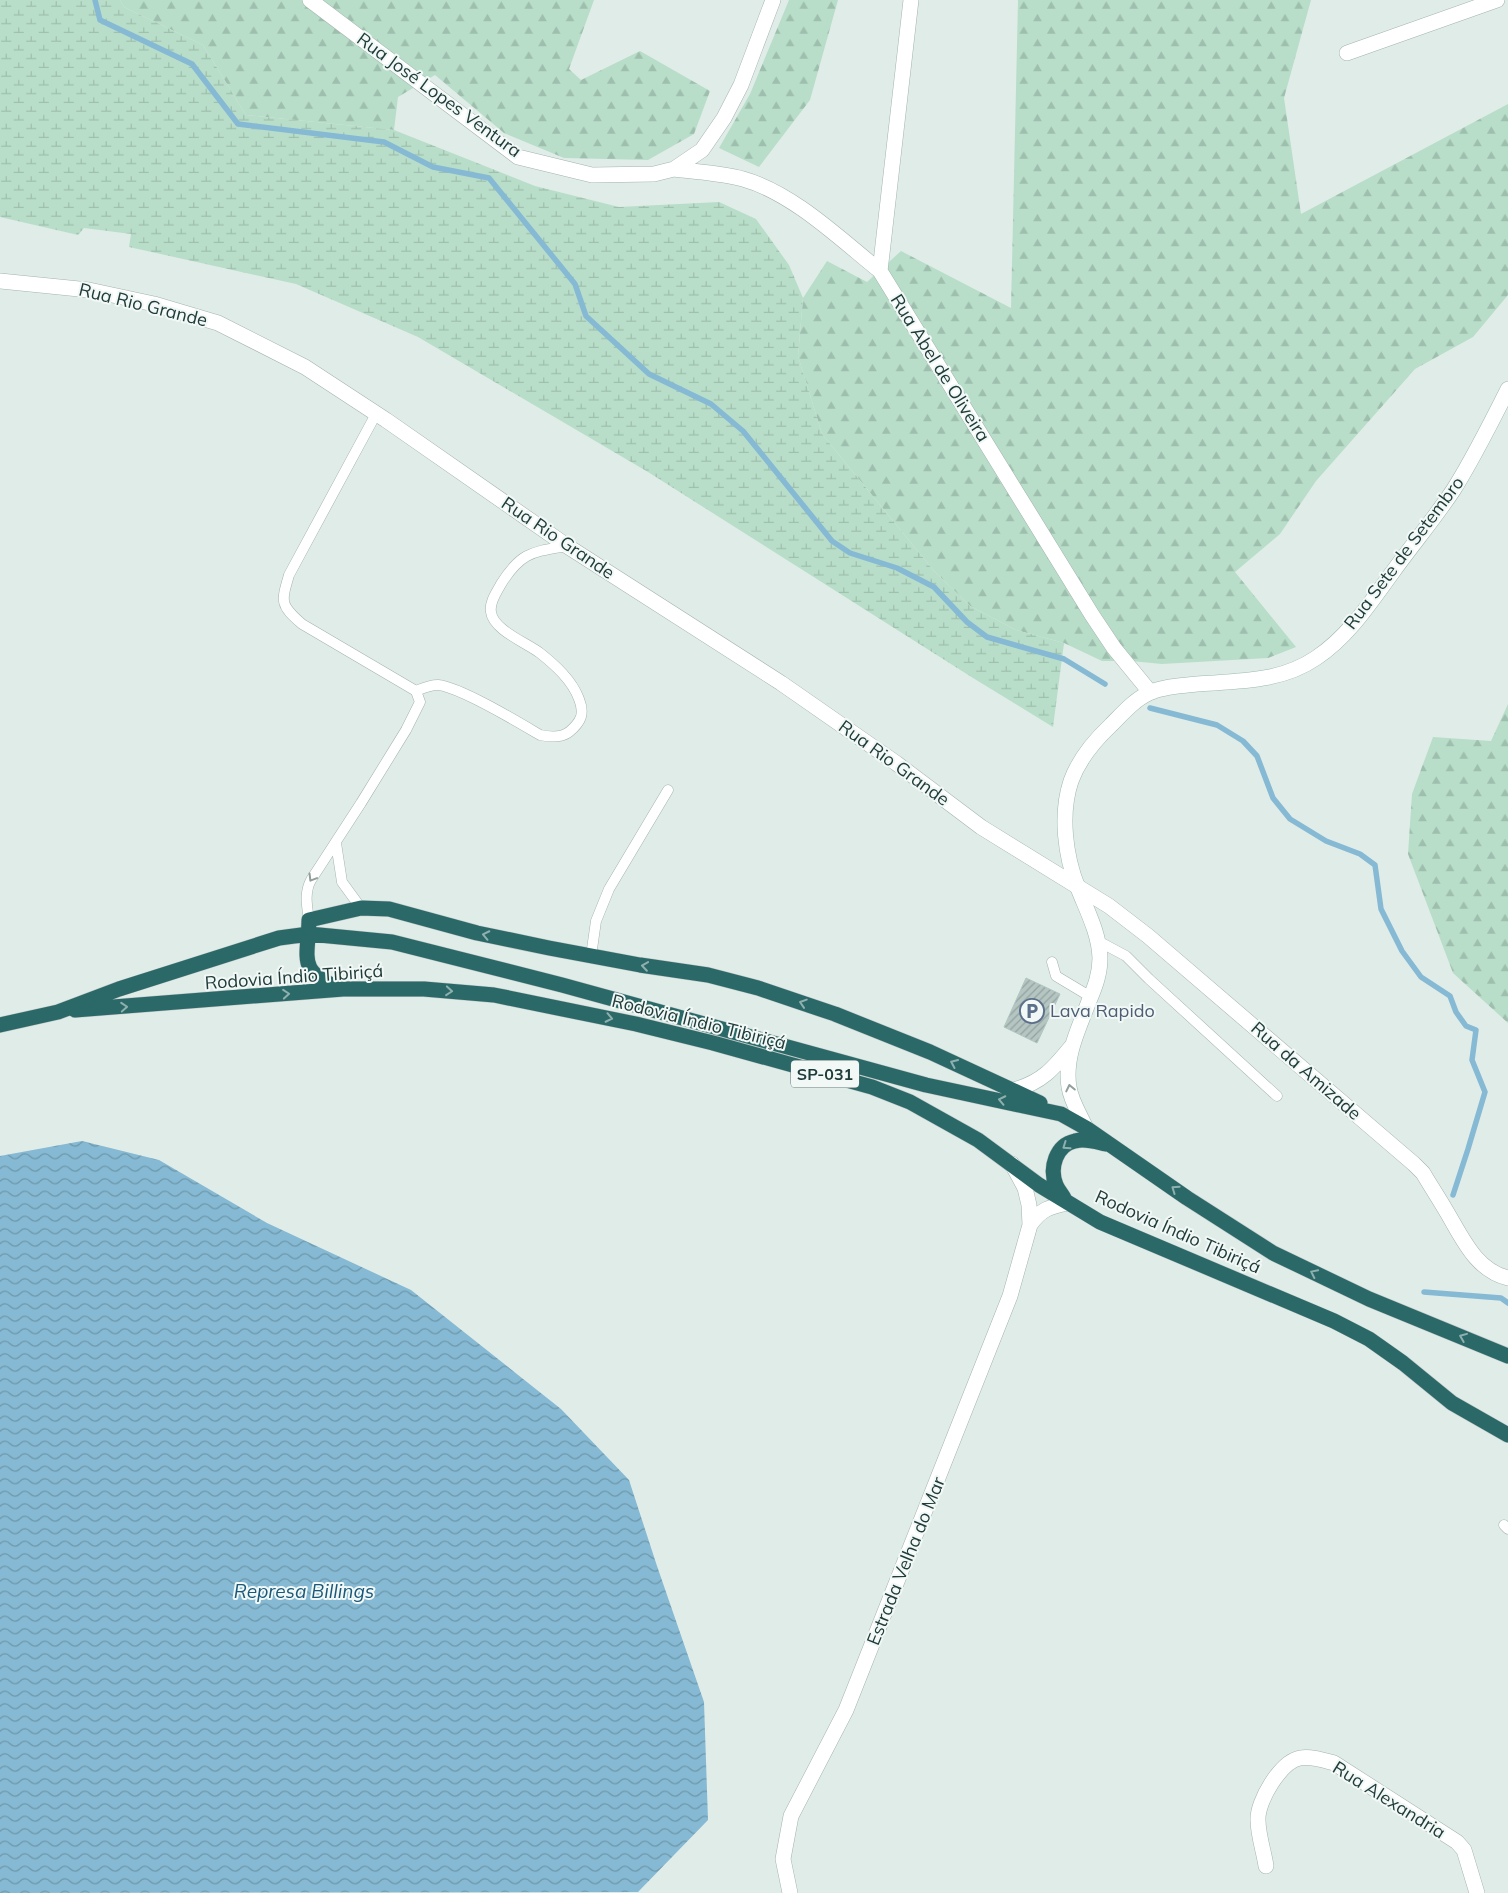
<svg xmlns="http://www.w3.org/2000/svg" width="1508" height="1893" font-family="Mulish,sans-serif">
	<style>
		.forest { fill: url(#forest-firs) }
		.wetland { fill: url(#wetland-marsh) }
		.water { fill: url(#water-waves) }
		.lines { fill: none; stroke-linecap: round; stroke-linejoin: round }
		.stream { stroke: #86b9d3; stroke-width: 5.5 }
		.building { fill: url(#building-hatch); stroke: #b2c5c1 }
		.lane-casing { stroke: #a3b4b0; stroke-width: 11 }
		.street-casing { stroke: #a3b4b0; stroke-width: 16 }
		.secondary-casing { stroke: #9eb8b3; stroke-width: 16 }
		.highway-casing { stroke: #c1c8c8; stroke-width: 16 }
		.lane { stroke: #fff; stroke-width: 10 }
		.street { stroke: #fff; stroke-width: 15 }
		.secondary { stroke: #fff; stroke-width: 15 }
		.highway { stroke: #2b6968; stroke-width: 15 }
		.oneway { stroke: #909e9c }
		.oneway2 { stroke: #8eb0af }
		.labels { text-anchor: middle; stroke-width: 4; stroke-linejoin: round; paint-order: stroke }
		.shield { fill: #f1f8f6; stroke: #5f7472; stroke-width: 1 }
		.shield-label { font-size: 16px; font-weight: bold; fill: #203c3a }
		.street-label { font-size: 18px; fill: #203c3a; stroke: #f1f8f6 }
		.service-label { font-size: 18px; fill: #4e5e75; stroke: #f1f8f6; text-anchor: start }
		.water-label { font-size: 19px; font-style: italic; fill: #19587a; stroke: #f1f8f6 }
	</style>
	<defs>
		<pattern id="forest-firs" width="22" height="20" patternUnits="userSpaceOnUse" patternTransform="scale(1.25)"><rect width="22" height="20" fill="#b8dec9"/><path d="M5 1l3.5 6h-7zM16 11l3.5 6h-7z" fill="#9ebfad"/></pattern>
		<pattern id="wetland-marsh" width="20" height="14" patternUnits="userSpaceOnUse" patternTransform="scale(1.25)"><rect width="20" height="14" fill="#b8dec9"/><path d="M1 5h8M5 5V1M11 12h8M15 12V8" fill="none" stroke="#9ebfad"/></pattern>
		<pattern id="water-waves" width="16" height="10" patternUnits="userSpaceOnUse" patternTransform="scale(1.25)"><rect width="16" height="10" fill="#86b9d3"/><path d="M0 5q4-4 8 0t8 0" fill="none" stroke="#6d98ac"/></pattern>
		<pattern id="building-hatch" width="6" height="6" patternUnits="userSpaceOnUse" patternTransform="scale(1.25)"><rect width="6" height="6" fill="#b5c6c2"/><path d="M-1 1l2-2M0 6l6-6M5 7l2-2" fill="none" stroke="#93a29f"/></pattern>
	</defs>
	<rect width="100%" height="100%" fill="#e0ece8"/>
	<path class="forest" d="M 120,0 L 594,0 L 569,69 L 581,80 L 640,51 L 710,91 L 694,134 L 648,160 L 564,158 L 504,133 L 435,75 L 398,97 L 394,130 L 246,115 L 203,45 L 124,7 Z
		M 789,0 L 838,0 L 810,100 L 759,167 L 719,148 L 750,94 Z
		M 1018,0 L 1311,0 L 1284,98 L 1301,214 L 1508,104 L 1508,295 L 1473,337 L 1415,369 L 1316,481 L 1280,534 L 1235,572 L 1296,647 L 1268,658 L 1162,664 L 1131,661 L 1102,661 L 1064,643 L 1016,630 L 970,606 L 934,571 L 822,434 L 798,356 L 803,298 L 827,261 L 867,282 L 901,251 L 1011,308 Z
		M 1508,704 L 1508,1023 L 1453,973 L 1408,854 L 1412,794 L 1433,737 L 1491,741 Z"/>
	<path class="wetland" d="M 0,0 L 120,0 L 124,7 L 203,45 L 246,115 L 394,130 L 535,186 L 619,207 L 719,202 L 756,219 L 789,265 L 803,298 L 798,356 L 822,434 L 934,571 L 970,606 L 1016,630 L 1064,643 L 1053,727 L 973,678 L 648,472 L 418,337 L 296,284 L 129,247 L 131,234 L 84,228 L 78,235 L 0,217 Z"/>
	<path class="water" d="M 82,1141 L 159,1160 L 267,1223 L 411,1290 L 561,1409 L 629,1480 L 657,1566 L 704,1702 L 708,1820 L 638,1892 L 0,1893 L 0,1156 Z"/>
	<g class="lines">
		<path class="stream" d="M 95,0 L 100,20 L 192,64 L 238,124 L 384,142 L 433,167 L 489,178 L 575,284 L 586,316 L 649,374 L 711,404 L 743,431 L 832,541 L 850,553 L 897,568 L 934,587 L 967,622 L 987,637 L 1064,659 L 1105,684
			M 1150,708 L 1217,725 L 1243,741 L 1257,756 L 1273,798 L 1290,819 L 1326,841 L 1360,854 L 1375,865 L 1381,909 L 1402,951 L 1421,977 L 1450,996 L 1456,1012 L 1466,1026 L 1476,1030 L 1472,1060 L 1485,1092 L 1468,1149 L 1453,1195
			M 1424,1292 L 1501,1298 L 1508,1303"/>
	</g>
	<path class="building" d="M 1026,978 L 1060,994 L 1037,1043 L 1004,1027 Z"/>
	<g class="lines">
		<defs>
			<path id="lane" d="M 416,691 C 423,688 429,685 438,685 C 460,687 518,722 540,735 C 549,737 561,738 569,732 C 581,722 585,714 579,699 C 572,680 555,665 540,653 C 527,643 493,630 491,612 C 489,602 497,592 501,584 C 521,552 532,552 567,546
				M 336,843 L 342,882 L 361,908
				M 309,920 C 307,906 304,893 311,880 L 361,803 L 406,730 L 420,702 L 416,691 L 302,624 C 280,605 281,602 289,575 L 376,414
				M 1098,941 L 1126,956 L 1149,979 L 1277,1096
				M 591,956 L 596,921 L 609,889 L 668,790
				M 1052,962 L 1056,976 L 1091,997
				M 1504,1525 L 1508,1529"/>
			<path id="street" d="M 310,0 L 518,157 L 592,175 L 654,174 L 674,169 L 702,150 L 724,118 L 741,85 L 773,0
				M 911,0 L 880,271 L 1092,615 L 1114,648 L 1150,692
				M 1347,53 L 1497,0
				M 674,169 C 697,172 721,173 743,179 C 793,193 840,239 880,271
				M 0,281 L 89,290 L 154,304 L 218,323 L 305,367 L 386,420 L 567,546 L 781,683 L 896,763 L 981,827 L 1109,906 L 1148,936 L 1414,1164 L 1423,1173 C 1430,1185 1438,1197 1445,1209 C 1462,1237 1475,1270 1508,1278
				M 1030,1225 C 1041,1209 1049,1207 1068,1203
				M 1266,1866 C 1264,1852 1258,1835 1258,1820 C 1257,1802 1280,1762 1300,1758 C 1311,1756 1323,1760 1334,1763 L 1457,1842 L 1464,1850 L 1477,1893
				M 790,1893 L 783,1859 L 791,1816 L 846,1710 L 1010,1296 L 1030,1225 L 1029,1205 L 1025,1188 L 1012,1164"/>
			<path id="secondary" d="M 1014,1090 C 1042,1082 1053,1069 1071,1047
				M 1086,1128 C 1080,1115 1071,1101 1069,1087 C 1064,1057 1079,1028 1089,1001 C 1095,987 1100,974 1100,958 C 1099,933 1087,911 1078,888 C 1065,856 1060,814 1071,781 C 1079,759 1095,740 1111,725 C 1122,714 1134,700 1149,693 C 1163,686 1181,686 1197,684 C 1239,681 1281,682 1316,658 C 1348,637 1370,603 1392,573 C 1412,545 1435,518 1454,489 C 1474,457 1491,423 1508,389"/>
			<path id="highway" d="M 339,988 C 297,971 308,959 309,920 L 361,908 L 389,909 L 477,933 L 549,948 L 640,965 L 708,975 L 758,988 L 835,1014 L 930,1052 L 1040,1103
				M 75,1010 L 343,989 L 424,989 L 494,995 L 636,1024 L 713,1043 L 872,1087 L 910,1102 L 978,1140 L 1039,1185 L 1100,1222 L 1334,1321 L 1369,1339 L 1403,1363 L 1452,1403 L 1508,1435
				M 0,1025 L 58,1012 L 119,989 L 279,938 L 309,934 L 392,942 L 562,985 L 926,1085 L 1061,1114 L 1086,1128 L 1187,1198 L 1273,1253 L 1369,1299 L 1508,1356
				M 1064,1198 C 1062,1194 1058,1190 1056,1185 C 1049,1168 1056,1145 1075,1141 C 1085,1138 1097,1142 1106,1144"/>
		</defs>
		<use href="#lane" class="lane-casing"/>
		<use href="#street" class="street-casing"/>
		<use href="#secondary" class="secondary-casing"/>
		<use href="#highway" class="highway-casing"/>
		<use href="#lane" class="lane"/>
		<use href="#street" class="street"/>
		<use href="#secondary" class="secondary"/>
		<use href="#highway" class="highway"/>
	</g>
	<defs><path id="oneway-chevron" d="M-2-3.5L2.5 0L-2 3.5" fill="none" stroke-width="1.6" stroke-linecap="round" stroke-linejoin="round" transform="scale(1.25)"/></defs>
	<g class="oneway">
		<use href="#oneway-chevron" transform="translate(312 878) rotate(121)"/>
		<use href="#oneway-chevron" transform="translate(1070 1088) rotate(-102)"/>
	</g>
	<g class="oneway2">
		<use href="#oneway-chevron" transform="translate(486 935) rotate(-168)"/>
		<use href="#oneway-chevron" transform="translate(645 966) rotate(-172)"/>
		<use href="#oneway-chevron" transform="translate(449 991) rotate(5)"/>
		<use href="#oneway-chevron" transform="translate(286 994) rotate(-5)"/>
		<use href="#oneway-chevron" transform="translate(803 1003) rotate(-162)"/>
		<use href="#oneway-chevron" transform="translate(124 1007) rotate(-4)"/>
		<use href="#oneway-chevron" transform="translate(609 1018) rotate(12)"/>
		<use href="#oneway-chevron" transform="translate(954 1063) rotate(-156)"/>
		<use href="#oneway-chevron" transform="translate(1002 1100) rotate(-168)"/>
		<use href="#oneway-chevron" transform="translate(1066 1146) rotate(145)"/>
		<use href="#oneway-chevron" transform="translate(1175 1189) rotate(-145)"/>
		<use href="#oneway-chevron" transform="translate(1314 1273) rotate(-154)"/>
		<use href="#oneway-chevron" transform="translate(1463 1337) rotate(-158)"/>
	</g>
	<defs>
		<symbol id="parking-ring" viewBox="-11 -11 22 22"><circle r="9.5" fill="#f1f8f6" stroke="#5c6f8a" stroke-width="1.5"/><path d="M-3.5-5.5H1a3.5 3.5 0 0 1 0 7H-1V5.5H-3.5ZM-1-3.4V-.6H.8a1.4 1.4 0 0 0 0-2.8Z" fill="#5c6f8a"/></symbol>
	</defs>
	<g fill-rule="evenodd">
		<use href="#parking-ring" x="1018" y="997" width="28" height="28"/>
	</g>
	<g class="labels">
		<rect class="shield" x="791" y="1060.5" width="68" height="27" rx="4"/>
		<g class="shield-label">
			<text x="825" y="1080">SP-031</text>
		</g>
		<g class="street-label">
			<text transform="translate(439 95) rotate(36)" y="6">Rua José Lopes Ventura</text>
			<text transform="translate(143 305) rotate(14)" y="6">Rua Rio Grande</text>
			<text transform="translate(940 368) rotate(58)" y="6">Rua Abel de Oliveira</text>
			<text transform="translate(558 538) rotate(34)" y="6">Rua Rio Grande</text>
			<text transform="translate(1404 553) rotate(-53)" y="6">Rua Sete de Setembro</text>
			<text transform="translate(894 763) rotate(36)" y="6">Rua Rio Grande</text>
			<text transform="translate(294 977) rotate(-4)" y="6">Rodovia Índio Tibiriçá</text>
			<text transform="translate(699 1022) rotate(14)" y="6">Rodovia Índio Tibiriçá</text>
			<text transform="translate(1306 1071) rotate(41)" y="6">Rua da Amizade</text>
			<text transform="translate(1178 1232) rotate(24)" y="6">Rodovia Índio Tibiriçá</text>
			<text transform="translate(906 1561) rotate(-68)" y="6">Estrada Velha do Mar</text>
			<text transform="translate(1389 1800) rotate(32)" y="6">Rua Alexandria</text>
		</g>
		<g class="service-label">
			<text x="1050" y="1017">Lava Rapido</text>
		</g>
		<g class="water-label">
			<text x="304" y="1598">Represa Billings</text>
		</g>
	</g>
</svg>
